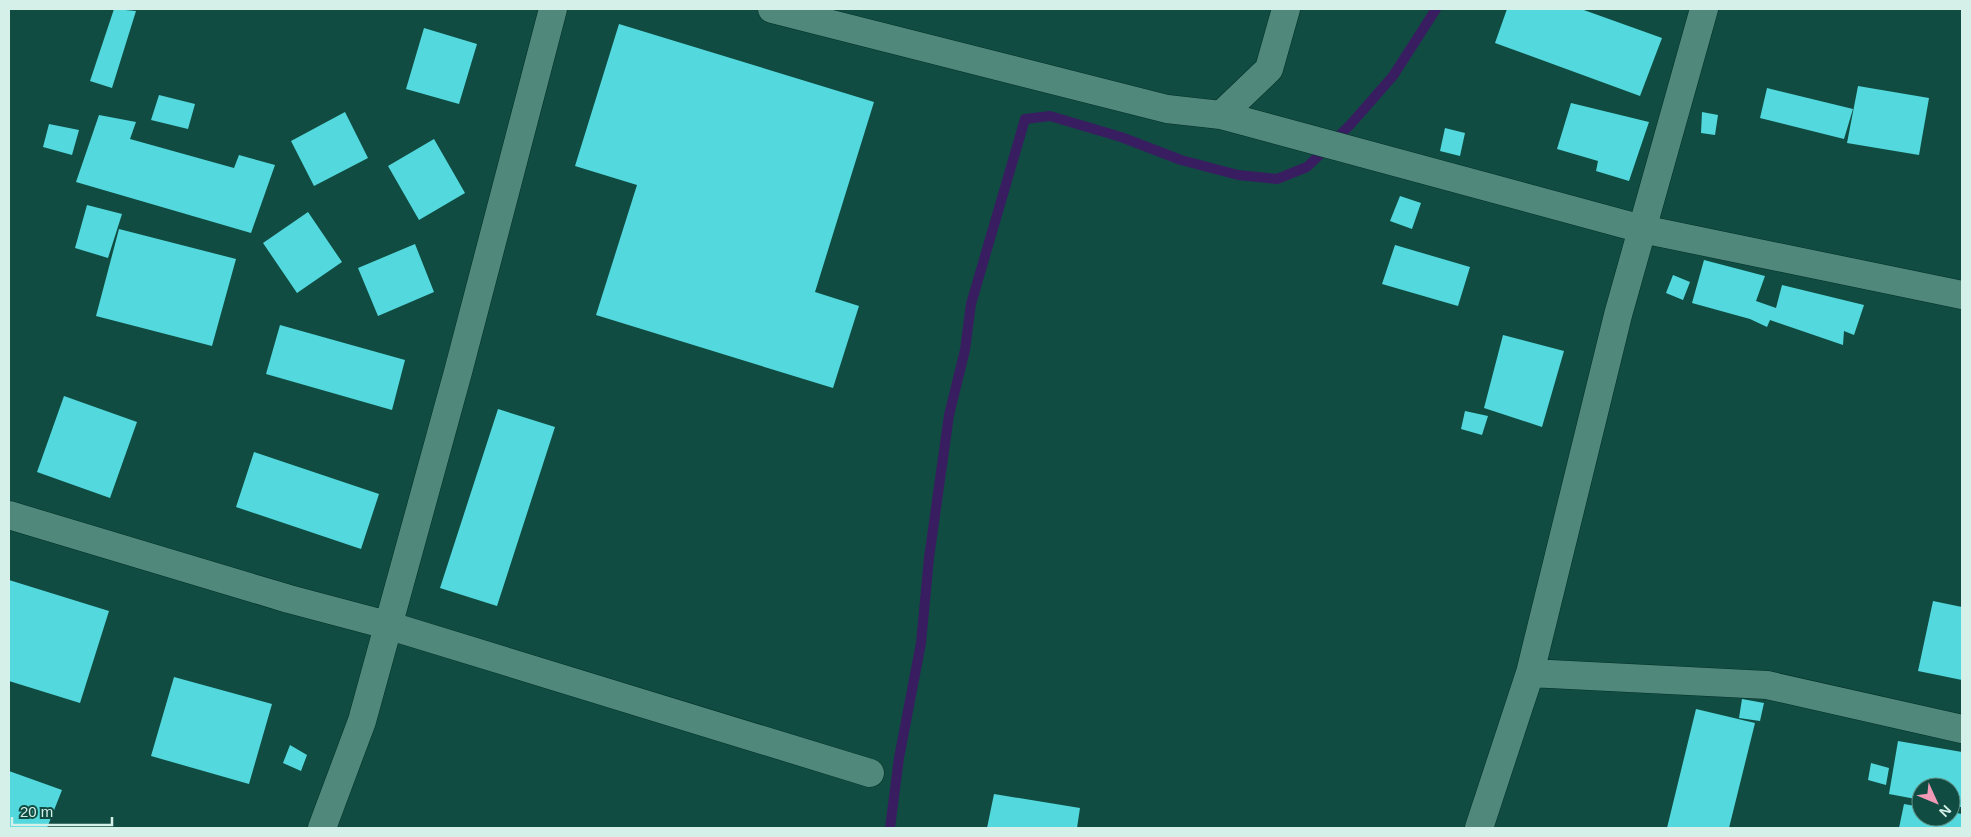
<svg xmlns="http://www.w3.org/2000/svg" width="1971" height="837" font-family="Arial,sans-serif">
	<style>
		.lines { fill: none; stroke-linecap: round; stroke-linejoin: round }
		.stream { stroke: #391d61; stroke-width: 10 }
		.building { fill: #53d9dd }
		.minor-casing { stroke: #023028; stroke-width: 29 }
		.minor { stroke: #51887c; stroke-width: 28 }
	</style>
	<rect width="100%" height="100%" fill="#114c42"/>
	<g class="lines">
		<path class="stream" d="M 890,828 L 899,758 L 921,643 L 929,558 L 949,415 L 965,350 L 971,304 L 1025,119 L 1050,116 L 1121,137 L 1181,160 L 1238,175 L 1277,179 L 1307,167 L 1350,125 L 1393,76 L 1436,9"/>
	</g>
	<path class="building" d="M 114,9 L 136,11 L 112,88 L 90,81 Z
		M 1507,9 L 1581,9 L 1662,38 L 1640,96 L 1495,43 Z
		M 619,24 L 874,102 L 815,292 L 859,306 L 833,388 L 596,315 L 637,185 L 575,166 Z
		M 424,28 L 477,44 L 459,104 L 406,89 Z
		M 1858,86 L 1929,98 L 1919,155 L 1847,143 Z
		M 1767,88 L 1853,109 L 1844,139 L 1760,118 Z
		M 159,95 L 195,104 L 188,129 L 151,120 Z
		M 1571,103 L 1649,122 L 1629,181 L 1596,171 L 1598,161 L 1557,149 Z
		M 345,112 L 368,158 L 314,186 L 291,141 Z
		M 1702,112 L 1718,115 L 1715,135 L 1701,133 Z
		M 99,115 L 136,122 L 130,139 L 234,168 L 239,155 L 275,165 L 251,233 L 76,182 Z
		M 49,124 L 79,130 L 72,155 L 43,147 Z
		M 1445,128 L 1465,133 L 1460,156 L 1440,151 Z
		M 434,139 L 465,193 L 419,220 L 388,166 Z
		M 1400,196 L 1421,203 L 1412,229 L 1390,221 Z
		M 87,205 L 122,214 L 108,258 L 75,248 Z
		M 308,212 L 342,262 L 297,293 L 263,243 Z
		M 119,229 L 236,259 L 212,346 L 96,316 Z
		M 415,244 L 434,292 L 378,316 L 358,268 Z
		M 1395,245 L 1470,267 L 1458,306 L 1382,284 Z
		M 1704,260 L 1765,276 L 1756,301 L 1776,308 L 1782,285 L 1864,305 L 1854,335 L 1844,331 L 1843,345 L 1770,320 L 1767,327 L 1750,319 L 1692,303 Z
		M 1673,275 L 1690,282 L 1683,300 L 1666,293 Z
		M 280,325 L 405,360 L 392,410 L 266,374 Z
		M 1503,335 L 1564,351 L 1542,427 L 1484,408 Z
		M 64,396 L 137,422 L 110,498 L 37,472 Z
		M 498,409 L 555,427 L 497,606 L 440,588 Z
		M 1465,411 L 1488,416 L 1482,435 L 1461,429 Z
		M 254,452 L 379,494 L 361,549 L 236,507 Z
		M 9,580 L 109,611 L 80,703 L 9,681 Z
		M 1933,601 L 1962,607 L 1962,680 L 1918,671 Z
		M 174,677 L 272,704 L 249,784 L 151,756 Z
		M 1742,699 L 1764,703 L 1760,721 L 1739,718 Z
		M 1696,709 L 1755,723 L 1729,828 L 1667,828 Z
		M 1898,741 L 1962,752 L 1961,807 L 1951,806 L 1951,787 L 1921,787 L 1921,800 L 1889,794 Z
		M 290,745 L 307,755 L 301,771 L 283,763 Z
		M 1871,763 L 1889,768 L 1886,785 L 1868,780 Z
		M 9,771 L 62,790 L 47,828 L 9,828 Z
		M 994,794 L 1080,808 L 1077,828 L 987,828 Z
		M 1904,804 L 1921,807 L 1921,817 L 1951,817 L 1951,812 L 1962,814 L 1962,828 L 1899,828 Z"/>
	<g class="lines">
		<defs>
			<path id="minor" d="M 772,9 L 1167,109 L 1221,115 L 1269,69 L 1286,9
				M 1221,115 L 1642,229 L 1962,295
				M 9,515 L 289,599 L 387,625 L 870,773
				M 1530,673 L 1767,685 L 1962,729
				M 322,828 L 362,721 L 458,372 L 553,9
				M 1479,828 L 1530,673 L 1618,315 L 1704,9"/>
		</defs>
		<use href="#minor" class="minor-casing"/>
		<use href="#minor" class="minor"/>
	</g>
	<rect width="1971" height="837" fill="none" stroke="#d4f0e9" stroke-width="20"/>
	<g transform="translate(1936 802) rotate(134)"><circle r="24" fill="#114c42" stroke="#5f8e85"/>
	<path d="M0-4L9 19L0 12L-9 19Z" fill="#f09ab7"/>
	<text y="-8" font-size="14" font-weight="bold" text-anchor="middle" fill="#d4f0e9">N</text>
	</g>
	<path d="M12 817v8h100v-8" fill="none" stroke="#d4f0e9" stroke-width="2.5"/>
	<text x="20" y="817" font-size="15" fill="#d4f0e9" stroke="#114c42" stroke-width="4" paint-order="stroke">20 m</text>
</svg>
